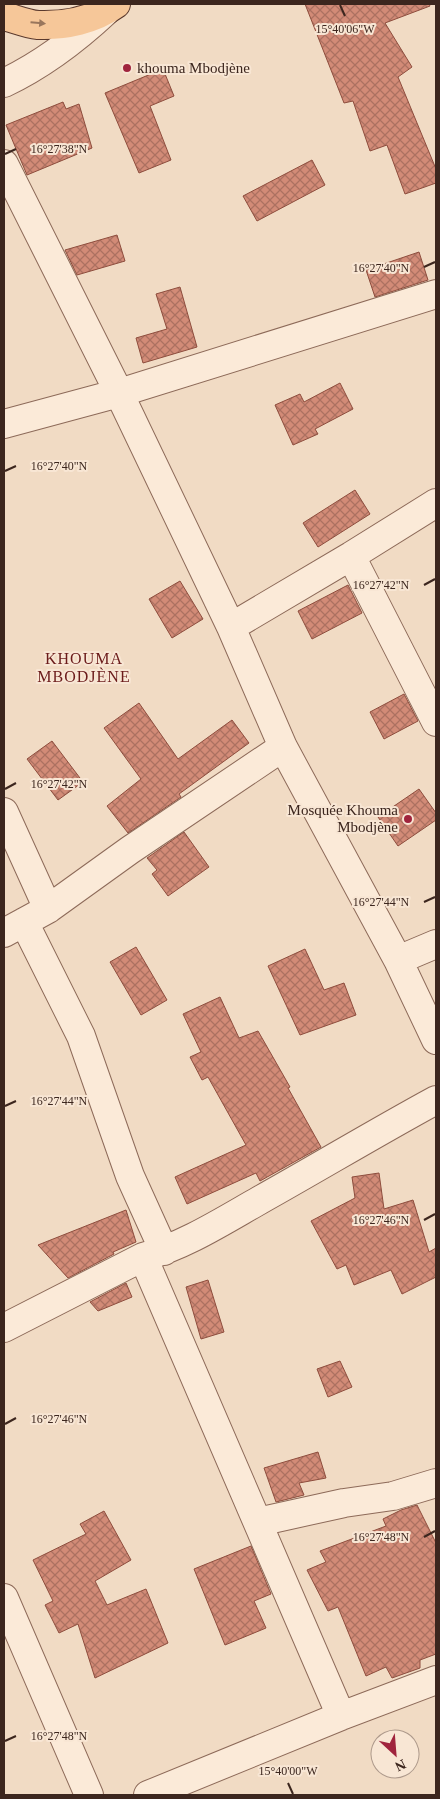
<svg xmlns="http://www.w3.org/2000/svg" width="440" height="1799" font-family="Georgia,serif">
	<style>
		.building { fill: url(#building-cross-hatch); stroke: #8e4d3d }
		.lines { fill: none; stroke-linecap: round; stroke-linejoin: round }
		.minor-casing { stroke: #8d6a59; stroke-width: 30 }
		.primary-casing { stroke: #5a392d; stroke-width: 30 }
		.minor { stroke: #fbead8; stroke-width: 28 }
		.primary { stroke: #f6c799; stroke-width: 28 }
		.oneway { fill: #99765c }
		.ticks { fill: none; stroke: #3c261e; stroke-width: 2 }
		.poi-dot { fill: #a0243d; stroke: #f8e6d4; stroke-width: 2 }
		.labels { text-anchor: middle; stroke-width: 4; stroke-linejoin: round; paint-order: stroke }
		.poi-label { font-size: 15px; fill: #3c261e; stroke: #f8e6d4; text-anchor: start }
		.neighbourhood-label { font-size: 16px; letter-spacing: 1px; fill: #6b1b1a; stroke: #f8e6d4 }
		.ticks-label { font-size: 12px; text-anchor: middle; fill: #3c261e; stroke: #f8e6d4; stroke-width: 4; stroke-linejoin: round; paint-order: stroke }
	</style>
	<defs>
		<pattern id="building-cross-hatch" width="8" height="8" patternUnits="userSpaceOnUse" patternTransform="scale(1.25)"><rect width="8" height="8" fill="#d28b77"/><path d="M0 0l8 8M0 8l8-8" fill="none" stroke="#ac7161"/></pattern>
	</defs>
	<rect width="100%" height="100%" fill="#f1dbc4"/>
	<path class="building" d="M 305,4 L 429,4 L 430,6 L 385,23 L 412,67 L 398,77 L 436,169 L 436,183 L 405,194 L 387,145 L 370,151 L 353,101 L 344,103 Z
		M 163,69 L 174,96 L 150,106 L 171,160 L 139,173 L 105,93 Z
		M 63,102 L 66,109 L 79,104 L 92,148 L 27,175 L 6,125 Z
		M 312,160 L 325,185 L 257,221 L 243,196 Z
		M 117,235 L 125,261 L 77,275 L 65,250 Z
		M 419,252 L 428,280 L 375,297 L 366,270 Z
		M 180,287 L 197,347 L 143,363 L 136,338 L 167,329 L 156,294 Z
		M 340,383 L 353,409 L 315,429 L 318,434 L 293,445 L 275,405 L 300,394 L 304,402 Z
		M 355,490 L 370,514 L 318,547 L 303,523 Z
		M 180,581 L 203,619 L 172,638 L 149,599 Z
		M 348,585 L 362,613 L 312,639 L 298,611 Z
		M 404,694 L 418,721 L 384,739 L 370,712 Z
		M 139,703 L 178,759 L 232,720 L 249,743 L 179,794 L 181,797 L 128,833 L 107,806 L 141,779 L 104,728 Z
		M 52,741 L 83,782 L 58,800 L 27,759 Z
		M 419,789 L 436,813 L 436,820 L 398,846 L 378,817 Z
		M 184,832 L 209,867 L 168,896 L 152,874 L 157,870 L 147,858 Z
		M 136,947 L 167,1000 L 141,1015 L 110,962 Z
		M 305,949 L 324,990 L 344,983 L 356,1015 L 300,1035 L 268,966 Z
		M 220,997 L 239,1038 L 258,1031 L 290,1087 L 288,1088 L 321,1147 L 260,1181 L 256,1173 L 187,1204 L 175,1177 L 246,1145 L 208,1077 L 202,1080 L 190,1057 L 201,1052 L 183,1014 Z
		M 379,1173 L 384,1209 L 413,1200 L 429,1252 L 436,1248 L 436,1277 L 402,1294 L 391,1270 L 354,1285 L 346,1265 L 337,1269 L 311,1221 L 355,1198 L 352,1177 Z
		M 126,1210 L 136,1242 L 113,1252 L 114,1254 L 68,1278 L 38,1245 Z
		M 208,1280 L 224,1332 L 201,1339 L 186,1287 Z
		M 126,1283 L 132,1297 L 98,1311 L 90,1302 Z
		M 340,1361 L 352,1387 L 328,1397 L 317,1369 Z
		M 318,1452 L 326,1478 L 299,1483 L 304,1495 L 276,1502 L 264,1468 Z
		M 417,1505 L 436,1543 L 436,1654 L 420,1660 L 420,1668 L 392,1678 L 386,1667 L 366,1676 L 338,1607 L 328,1611 L 307,1570 L 326,1562 L 320,1551 L 386,1526 L 383,1519 L 401,1510 Z
		M 104,1511 L 131,1560 L 95,1581 L 107,1605 L 146,1589 L 168,1643 L 95,1678 L 78,1624 L 59,1633 L 45,1605 L 53,1601 L 33,1560 L 86,1534 L 80,1524 Z
		M 251,1546 L 271,1594 L 254,1601 L 266,1628 L 225,1645 L 194,1569 Z"/>
	<g class="lines">
		<defs>
			<path id="minor" d="M 4,83 C 42,65 75,40 106,11
				M 4,164 L 119,393 L 231,627 L 283,747 L 398,960 L 436,1040
				M 4,424 L 119,393 L 436,294
				M 351,556 L 436,722
				M 231,627 L 351,556 L 436,503
				M 4,812 L 48,909
				M 24,922 L 81,1036 L 130,1176 L 164,1251
				M 4,933 L 48,909 L 130,850 L 283,747
				M 398,960 L 436,944
				M 143,1257 L 341,1716
				M 4,1328 L 143,1257 C 184,1246 223,1221 260,1200 C 319,1167 377,1132 436,1100
				M 258,1522 L 344,1503 L 393,1496 L 436,1483
				M 4,1598 L 89,1795
				M 148,1795 L 341,1716 L 436,1680"/>
			<path id="primary" d="M 4,16 C 15,19 27,24 38,25 C 65,26 94,20 116,4"/>
		</defs>
		<use href="#minor" class="minor-casing"/>
		<use href="#primary" class="primary-casing"/>
		<use href="#minor" class="minor"/>
		<use href="#primary" class="primary"/>
	</g>
	<defs><path id="oneway-solid" d="M-6-.8H1V-3.2L6.5 0L1 3.2V.8H-6Z" transform="scale(1.25)"/></defs>
	<use class="oneway" href="#oneway-solid" transform="translate(38 23) rotate(5)"/>
	<path class="ticks" d="M 340,5 L 345,16M 5,154 L 16,149M 424,267 L 435,262M 5,471 L 16,466M 424,585 L 435,579M 5,789 L 16,783M 424,902 L 435,897M 5,1106 L 16,1101M 424,1220 L 435,1214M 5,1424 L 16,1418M 424,1537 L 435,1531M 5,1741 L 16,1736M 288,1783 L 293,1794"/>
	<g class="poi-dot">
		<circle cx="127" cy="68" r="5"/>
		<circle cx="408" cy="819" r="5"/>
	</g>
	<g class="labels">
		<g class="poi-label">
			<text x="137" y="73">khouma Mbodjène</text>
			<text x="398" y="815" text-anchor="end">Mosquée Khouma<tspan x="398" dy="17">Mbodjène</tspan></text>
		</g>
		<g class="neighbourhood-label">
			<text x="84" y="664">KHOUMA<tspan x="84" dy="18">MBODJÈNE</tspan></text>
		</g>
	</g>
	<g class="ticks-label">
		<text x="345" y="33">15°40'06"W</text>
		<text x="59" y="153">16°27'38"N</text>
		<text x="381" y="272">16°27'40"N</text>
		<text x="59" y="470">16°27'40"N</text>
		<text x="381" y="589">16°27'42"N</text>
		<text x="59" y="788">16°27'42"N</text>
		<text x="381" y="906">16°27'44"N</text>
		<text x="59" y="1105">16°27'44"N</text>
		<text x="381" y="1224">16°27'46"N</text>
		<text x="59" y="1423">16°27'46"N</text>
		<text x="381" y="1541">16°27'48"N</text>
		<text x="59" y="1740">16°27'48"N</text>
		<text x="288" y="1775">15°40'00"W</text>
	</g>
	<rect width="440" height="1799" fill="none" stroke="#3c261e" stroke-width="10"/>
	<g transform="translate(395 1754) rotate(154)"><circle r="24" fill="#f8e6d4" stroke="#ad998b"/>
	<path d="M0-4L9 19L0 12L-9 19Z" fill="#a0243d"/>
	<text y="-8" font-size="14" font-weight="bold" text-anchor="middle" fill="#3c261e">N</text>
	</g>
</svg>
